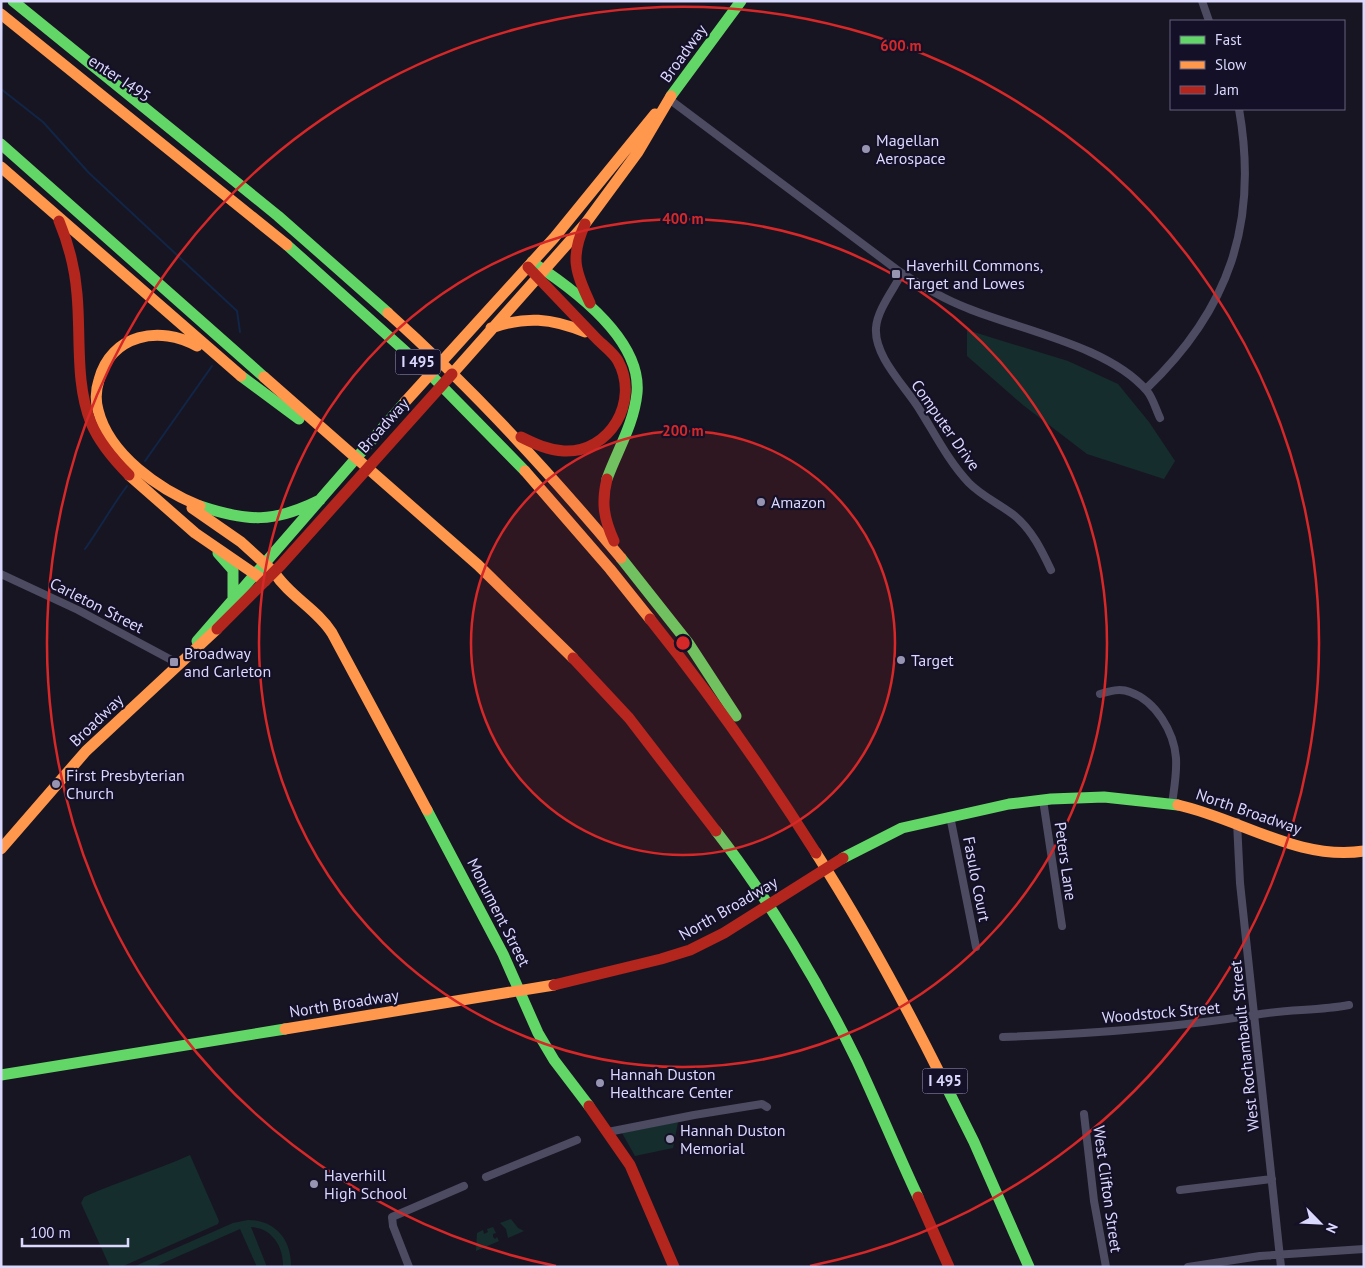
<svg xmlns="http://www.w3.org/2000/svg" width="1365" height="1268" font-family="'PT Sans',sans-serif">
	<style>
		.green { fill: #152d2d }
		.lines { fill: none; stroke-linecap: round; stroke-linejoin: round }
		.stream { stroke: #112547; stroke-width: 2 }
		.street { stroke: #4c4b62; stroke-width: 8 }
		.fast { stroke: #63d668; stroke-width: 11 }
		.slow { stroke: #ff974d; stroke-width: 11 }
		.jam { stroke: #b3261e; stroke-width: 11 }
		.ring { fill: none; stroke: #d62828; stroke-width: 2.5 }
		.poi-dot { fill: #9794b1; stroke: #141027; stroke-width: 2 }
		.labels { text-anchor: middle; stroke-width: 4.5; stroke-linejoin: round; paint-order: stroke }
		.shield { fill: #141027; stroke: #9f9cbe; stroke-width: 1 }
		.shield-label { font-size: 15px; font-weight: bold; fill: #dbd8fe }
		.street-label { font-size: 16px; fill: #dbd8fe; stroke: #141027 }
		.poi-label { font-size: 16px; fill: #dbd8fe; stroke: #141027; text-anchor: start }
		.centre { fill: #d62828; stroke: #141027; stroke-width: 2.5 }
		.ring-label { font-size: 15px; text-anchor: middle; font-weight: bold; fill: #d62828; stroke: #141027; stroke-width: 4.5; stroke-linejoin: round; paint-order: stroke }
	</style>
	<rect width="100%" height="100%" fill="#181522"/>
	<path class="green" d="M 967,330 L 1068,361 L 1118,384 L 1149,422 L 1175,461 L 1164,479 L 1087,454 L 1023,405 L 967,356 Z
		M 678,1122 L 673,1148 L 635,1156 L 622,1133 Z
		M 190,1155 L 219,1221 L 218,1224 L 121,1267 L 110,1267 L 81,1203 L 84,1197 C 119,1181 155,1171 190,1155 Z
		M 511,1219 L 518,1228 L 524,1231 L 508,1238 L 506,1229 L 500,1223 Z
		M 248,1220 C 275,1220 292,1240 291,1267 L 283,1267 C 284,1247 272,1228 251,1227 L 267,1267 L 257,1267 L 240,1229 L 154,1267 L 133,1267 L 233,1223 Z
		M 493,1227 L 496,1233 L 493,1234 L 493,1237 L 495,1239 L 497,1237 L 499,1241 L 476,1251 L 477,1233 L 483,1230 L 484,1234 L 488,1232 L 487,1229 Z"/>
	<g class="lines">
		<path class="stream" d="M 1,39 L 2,27
			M 1,89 L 43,122 L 89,173 L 237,311 L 240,332
			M 145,461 L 212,366
			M 85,549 C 100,528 112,506 127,486"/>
		<path class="street" d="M 1202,1 L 1209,21
			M 669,99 L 900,272 C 921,285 943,299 967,308 C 1020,330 1109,346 1147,391 C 1153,398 1156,410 1160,418
			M 902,273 C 894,289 877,310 876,328 C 874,356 904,385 918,407 C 934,432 948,461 969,483 C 983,497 1000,504 1015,516 C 1032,530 1042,551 1051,570
			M 1146,389 C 1229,310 1259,223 1239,109
			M 1,574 L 78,610 L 179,664
			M 1100,694 C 1110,691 1120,688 1130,692 C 1156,701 1174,732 1176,758 C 1177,774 1174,789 1172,804
			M 1043,800 L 1062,926
			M 950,816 L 976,947
			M 1237,822 L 1240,883 L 1281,1267
			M 1003,1037 C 1087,1034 1172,1028 1254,1015 C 1286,1009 1318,1011 1349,1005
			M 1084,1114 L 1094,1201 L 1106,1267
			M 608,1132 L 694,1115 L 762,1104 L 767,1107
			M 486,1177 L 577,1140
			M 1180,1190 L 1272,1179
			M 409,1267 L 393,1226 L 392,1217 L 464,1186
			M 1188,1267 L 1260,1256 L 1364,1249"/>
		<path class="fast" d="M 13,1 L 278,216 L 388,313
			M 671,96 L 741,1
			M 1,144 L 264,377
			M 287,245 L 425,369 L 525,471
			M 532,262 C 572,288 642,339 637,393 C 634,424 617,451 607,479
			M 241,376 L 299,419
			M 200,506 C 248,522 274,523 320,500
			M 218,553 L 233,570 L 233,597
			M 621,558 L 689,644 L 736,716
			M 197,641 L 405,402
			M 427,810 L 503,954 L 538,1033 L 554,1060 L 589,1106
			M 716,831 C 768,898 820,985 857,1061 C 878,1106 897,1152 918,1197
			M 843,858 L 902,828 L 1009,804 L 1051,799 L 1104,797 L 1178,805
			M 1,1075 L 285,1029
			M 941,1076 L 974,1142 L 1029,1267"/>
		<path class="slow" d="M 1,14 L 287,245
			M 1,167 L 241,376
			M 388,313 C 472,388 549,472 621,558
			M 491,328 C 526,316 551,318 585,332
			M 197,346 C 160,325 111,334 99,380 C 96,389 95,399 98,410 C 109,455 160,490 200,506
			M 452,374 L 585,224 L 638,152 L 671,96
			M 264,377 L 478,565 L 573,658
			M 405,402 L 554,238 L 655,114
			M 525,471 L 610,569 L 650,619
			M 129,475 L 195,533 L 265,581
			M 192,508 L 241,542 L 274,572
			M 274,572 C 289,596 317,609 332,633 L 427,810
			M 1178,805 C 1241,819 1298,861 1364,851
			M 1,849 L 86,751 L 217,629
			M 816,853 C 862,925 903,1000 941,1076
			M 285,1029 L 554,985"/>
		<path class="jam" d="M 59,221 C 69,245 75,268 77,294 C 81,337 75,383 91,423 C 99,442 114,460 129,475
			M 585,224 C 570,257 575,271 590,303
			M 521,437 C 535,444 548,450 564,451 C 610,453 640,401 618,361 C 613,352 601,344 594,336 C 572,313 550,290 528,267
			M 607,479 C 601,503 604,519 614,541
			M 650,619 C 710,694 765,772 816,853
			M 217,629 L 281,565 L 452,374
			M 573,658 L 629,718 L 716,831
			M 554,985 L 661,959 L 690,950 L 724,933 L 843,858
			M 589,1106 L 630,1165 L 674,1267
			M 918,1197 L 949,1267"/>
	</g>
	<circle cx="683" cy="643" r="212" fill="#d62828" fill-opacity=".12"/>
	<g class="ring">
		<circle cx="683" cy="643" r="212"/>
		<circle cx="683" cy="643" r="424"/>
		<path d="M556 1266A636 636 0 1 1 810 1266"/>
	</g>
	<g class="poi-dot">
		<circle cx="866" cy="149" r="5"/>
		<rect x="891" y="269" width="10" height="10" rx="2.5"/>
		<circle cx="761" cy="502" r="5"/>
		<circle cx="901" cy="660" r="5"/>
		<rect x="169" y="657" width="10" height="10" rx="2.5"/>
		<circle cx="56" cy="784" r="5"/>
		<circle cx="600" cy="1083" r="5"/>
		<circle cx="670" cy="1139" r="5"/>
		<circle cx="314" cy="1184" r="5"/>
	</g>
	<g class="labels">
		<g class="shield">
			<rect x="395.5" y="349.5" width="45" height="25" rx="4"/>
			<rect x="922.5" y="1068.5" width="45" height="25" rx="4"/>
		</g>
		<g class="shield-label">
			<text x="418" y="367">I 495</text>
			<text x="945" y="1086">I 495</text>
		</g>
		<g class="street-label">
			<text transform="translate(683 53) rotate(-54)" y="6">Broadway</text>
			<text transform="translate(120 78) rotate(34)" y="6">enter I495</text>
			<text transform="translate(383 425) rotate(-48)" y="6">Broadway</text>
			<text transform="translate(946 425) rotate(55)" y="6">Computer Drive</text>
			<text transform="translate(97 605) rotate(27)" y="6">Carleton Street</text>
			<text transform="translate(96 720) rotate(-44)" y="6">Broadway</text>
			<text transform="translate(1249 811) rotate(19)" y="6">North Broadway</text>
			<text transform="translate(1066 861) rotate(82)" y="6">Peters Lane</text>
			<text transform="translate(977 879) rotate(79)" y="6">Fasulo Court</text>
			<text transform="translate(728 908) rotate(-30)" y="6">North Broadway</text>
			<text transform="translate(499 912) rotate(63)" y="6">Monument Street</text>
			<text transform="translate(344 1003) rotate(-9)" y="6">North Broadway</text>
			<text transform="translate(1161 1012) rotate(-5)" y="6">Woodstock Street</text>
			<text transform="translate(1244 1046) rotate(-96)" y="6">West Rochambault Street</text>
			<text transform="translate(1108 1189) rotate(82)" y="6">West Clifton Street</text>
		</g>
		<g class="poi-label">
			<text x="876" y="146">Magellan<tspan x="876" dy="18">Aerospace</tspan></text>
			<text x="906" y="271">Haverhill Commons,<tspan x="906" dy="18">Target and Lowes</tspan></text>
			<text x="771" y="508">Amazon</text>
			<text x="184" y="659">Broadway<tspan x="184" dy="18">and Carleton</tspan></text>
			<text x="911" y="666">Target</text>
			<text x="66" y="781">First Presbyterian<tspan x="66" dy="18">Church</tspan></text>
			<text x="610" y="1080">Hannah Duston<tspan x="610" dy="18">Healthcare Center</tspan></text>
			<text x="680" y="1136">Hannah Duston<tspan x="680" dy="18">Memorial</tspan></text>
			<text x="324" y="1181">Haverhill<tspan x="324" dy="18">High School</tspan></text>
		</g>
	</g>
	<circle cx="683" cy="643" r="8" class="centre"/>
	<g class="ring-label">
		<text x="901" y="51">600 m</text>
		<text x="683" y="224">400 m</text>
		<text x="683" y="436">200 m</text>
	</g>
	<rect width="1365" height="1268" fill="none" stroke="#dbd8fe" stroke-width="5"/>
	<rect x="1170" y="20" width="175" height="90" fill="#141027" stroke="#64607d"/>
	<rect x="1180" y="36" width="25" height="8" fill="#63d668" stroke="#64607d"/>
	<text x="1215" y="45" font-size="15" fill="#dbd8fe">Fast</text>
	<rect x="1180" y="61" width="25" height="8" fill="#ff974d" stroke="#64607d"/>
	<text x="1215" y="70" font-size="15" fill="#dbd8fe">Slow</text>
	<rect x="1180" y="86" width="25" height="8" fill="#b3261e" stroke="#64607d"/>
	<text x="1215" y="95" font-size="15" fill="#dbd8fe">Jam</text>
	<g transform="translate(1320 1223) rotate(114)" stroke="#141027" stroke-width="4" paint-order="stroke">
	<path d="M0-4L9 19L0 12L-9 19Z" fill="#dbd8fe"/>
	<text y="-8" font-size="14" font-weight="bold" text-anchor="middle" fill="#dbd8fe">N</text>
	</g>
	<path d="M22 1238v8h106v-8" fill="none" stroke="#dbd8fe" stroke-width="2.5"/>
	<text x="30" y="1238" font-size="15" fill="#dbd8fe" stroke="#141027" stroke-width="4" paint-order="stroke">100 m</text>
</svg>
